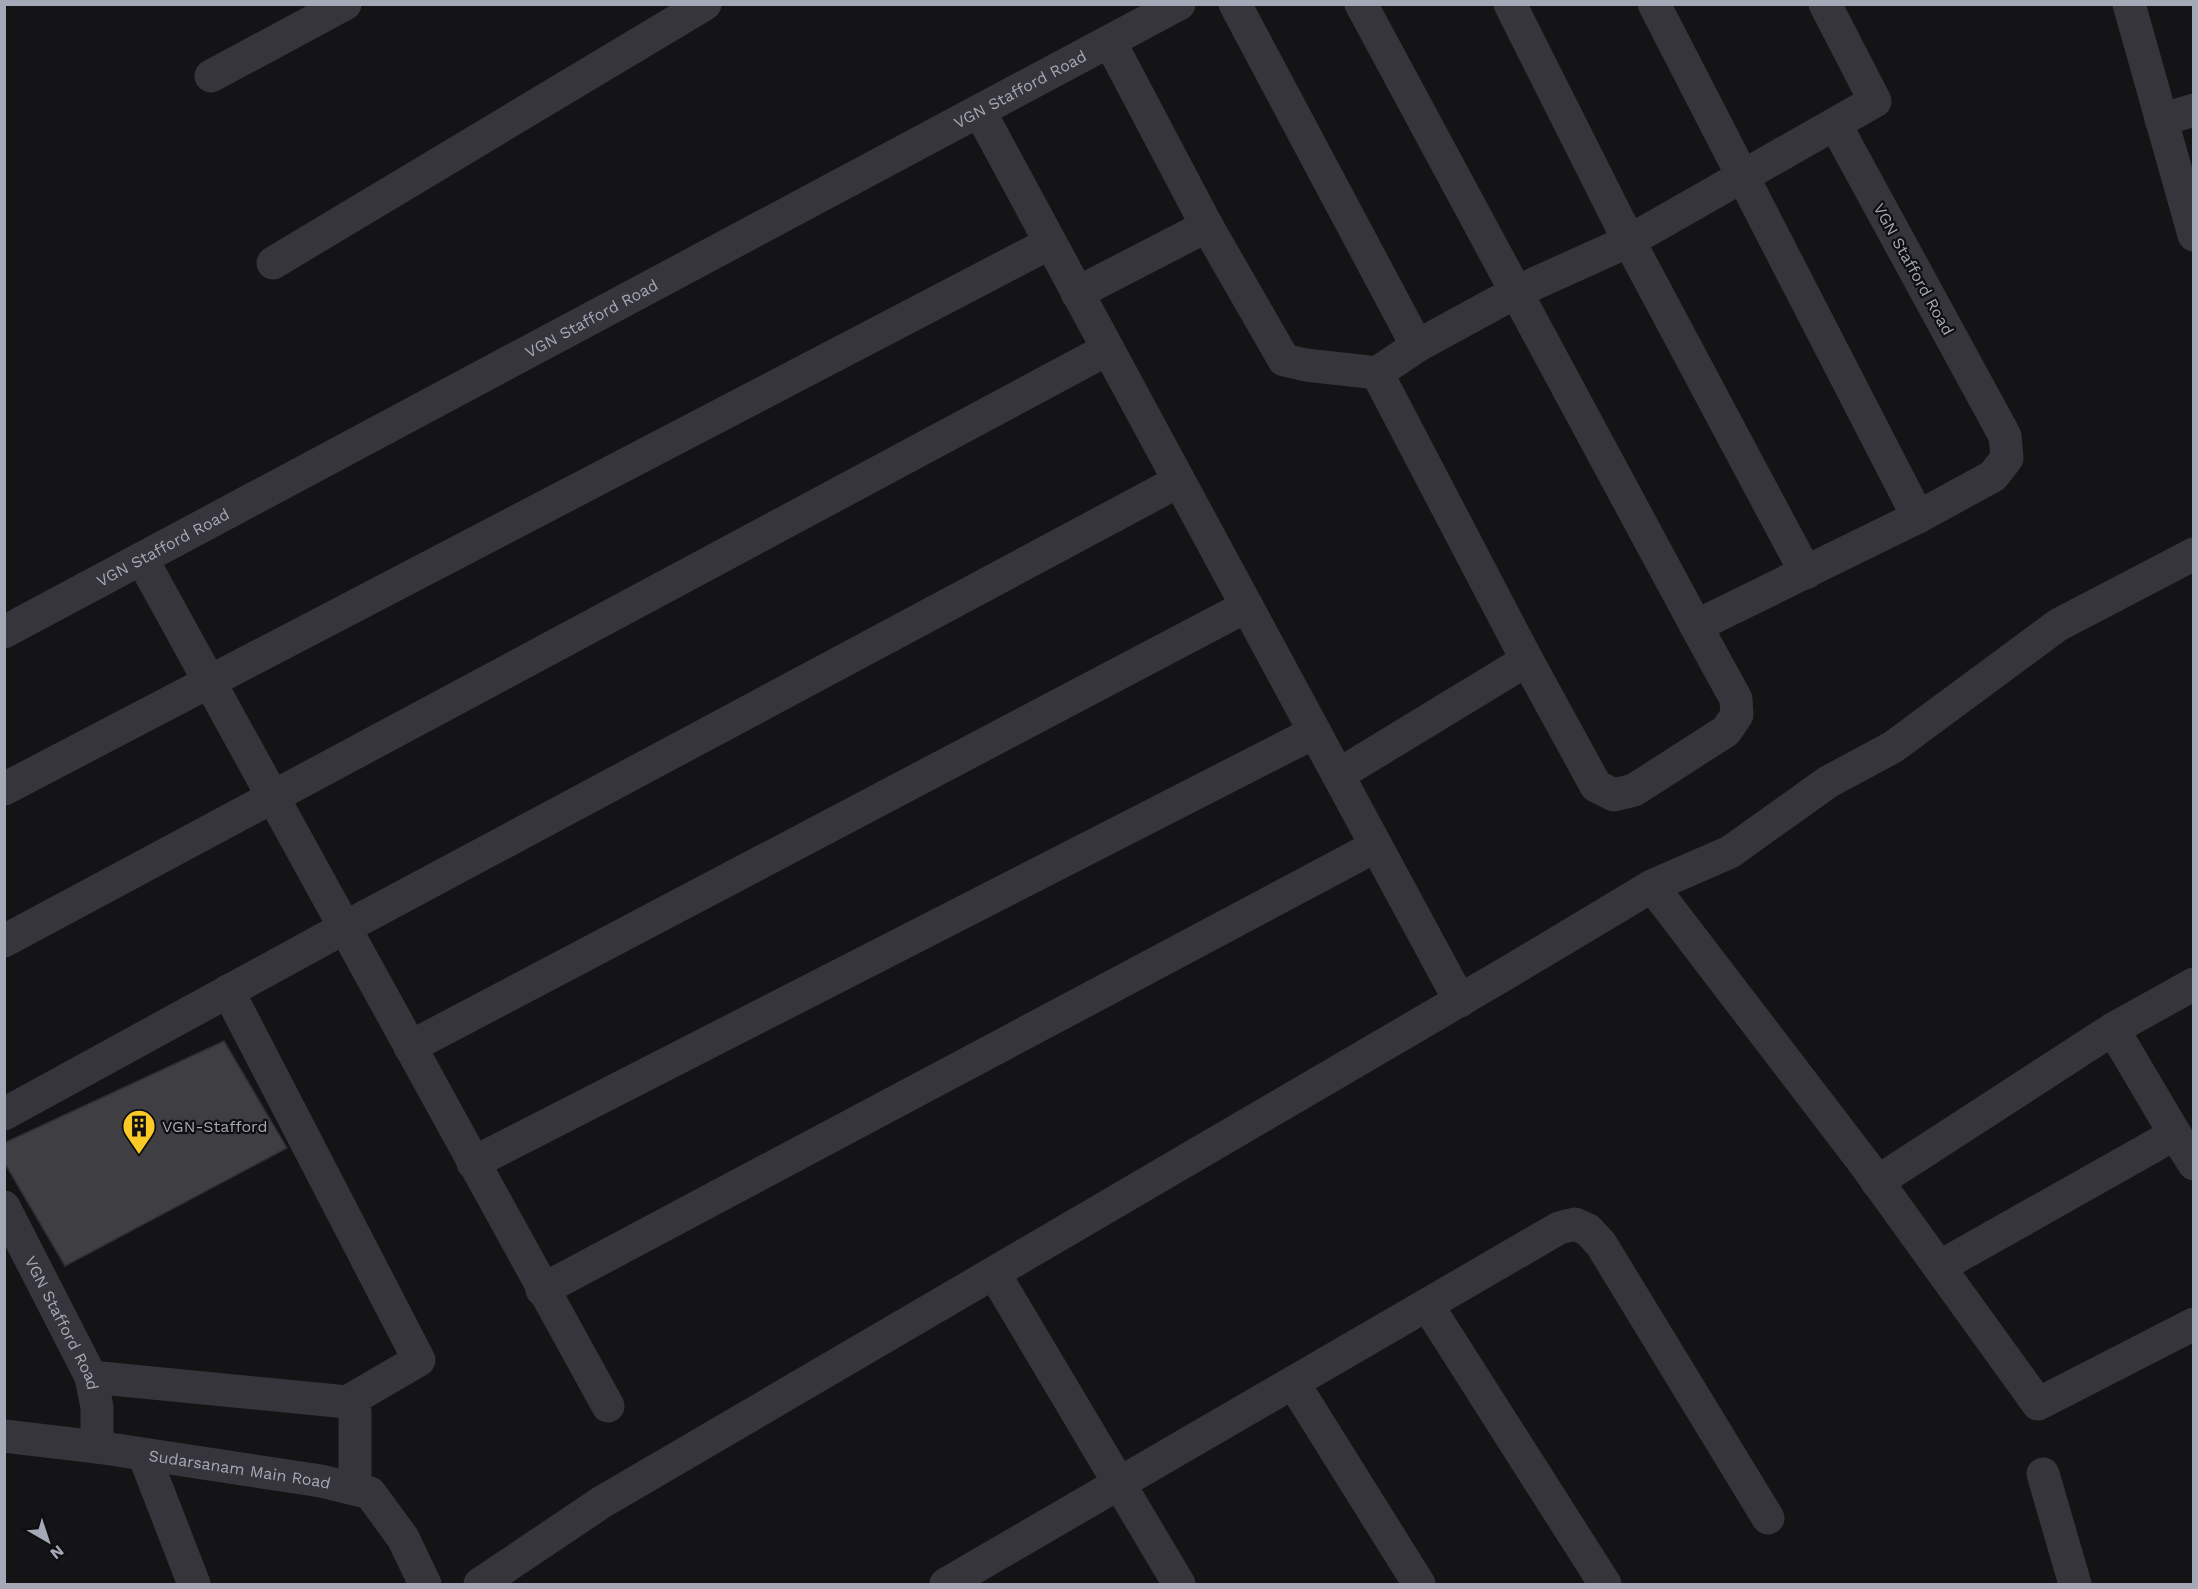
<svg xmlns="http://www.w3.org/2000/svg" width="2198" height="1589" font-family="'Work Sans',sans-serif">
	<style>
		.building { fill: #3e3e43; stroke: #2f2e32; stroke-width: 1.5 }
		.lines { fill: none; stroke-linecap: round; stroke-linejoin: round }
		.minor { stroke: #35353b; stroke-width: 33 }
		.labels { text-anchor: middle; stroke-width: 4.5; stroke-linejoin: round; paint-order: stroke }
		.street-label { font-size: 16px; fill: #a5a9b7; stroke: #0f0f11 }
		.poi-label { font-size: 16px; fill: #a5a9b7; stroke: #0f0f11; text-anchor: start }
	</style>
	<rect width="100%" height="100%" fill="#141416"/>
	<path class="building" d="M 224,1041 L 287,1148 L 65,1266 L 4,1162 L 4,1143 Z"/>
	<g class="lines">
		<g class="minor">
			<path d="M 1235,4 L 1417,346"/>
			<path d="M 1361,4 L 1696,626"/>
			<path d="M 1510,4 L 1629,241 L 1806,573"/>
			<path d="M 1654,4 L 1918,517"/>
			<path d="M 2129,4 L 2194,235"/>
			<path d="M 1110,42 L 1207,226 L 1284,360 L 1306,365 L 1377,373 L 1417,346 L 1516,292 L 1629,241 L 1875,101 L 1825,4"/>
			<path d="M 211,76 L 345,4"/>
			<path d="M 980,112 L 1460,1001"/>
			<path d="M 2161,120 L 2194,110"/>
			<path d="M 273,263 L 705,4"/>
			<path d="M 1077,293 L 1207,226"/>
			<path d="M 1377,373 L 1527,660 L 1596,786 L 1614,795 L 1634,790 L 1726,731 L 1737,715 L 1736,699 L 1696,626 L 1918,517 L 1993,476 L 2007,458 L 2005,436 L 1835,124"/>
			<path d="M 142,559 L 608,1406"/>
			<path id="s1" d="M 4,632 L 1179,4"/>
			<path d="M 1338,775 L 1527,660"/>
			<path d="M 4,789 L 1050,243"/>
			<path d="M 1652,886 L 1864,1163 L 2038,1404 L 2194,1324"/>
			<path d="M 4,941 L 1108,349"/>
			<path d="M 228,991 L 419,1360 L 347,1402"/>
			<path d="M 2113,1029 L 2194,984"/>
			<path d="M 410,1047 L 1247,606"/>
			<path d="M 4,1114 L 344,928 L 1179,481"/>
			<path d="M 473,1163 L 1315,732"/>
			<path d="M 1877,1182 L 2113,1029 L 2175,1134"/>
			<path id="s2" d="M 4,1207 L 91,1377 L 97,1407 L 97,1447"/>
			<path d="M 1939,1267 L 2175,1134 L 2194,1164"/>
			<path d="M 994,1273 L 1179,1584"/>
			<path d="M 542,1290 L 1376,846"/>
			<path d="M 1428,1306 L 1605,1584"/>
			<path d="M 91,1377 L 347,1402 L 355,1412 L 355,1489"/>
			<path d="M 1294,1384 L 1419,1584"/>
			<path id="s3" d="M 4,1436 L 97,1447 L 321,1481 L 370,1493 L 403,1538 L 425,1584"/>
			<path d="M 144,1455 L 194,1584"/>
			<path d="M 2043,1474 L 2075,1584"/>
			<path d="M 480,1584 L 602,1502 L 1510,971 L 1652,886 L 1730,852 L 1828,782 L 1893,747 L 2058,625 L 2194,554"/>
			<path d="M 946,1584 L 1559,1228 L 1575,1224 L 1588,1230 L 1601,1244 L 1768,1518"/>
		</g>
	</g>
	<defs>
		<symbol id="building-pin" viewBox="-11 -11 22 30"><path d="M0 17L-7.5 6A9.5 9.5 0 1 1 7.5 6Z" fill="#fbca27" stroke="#0f0f11"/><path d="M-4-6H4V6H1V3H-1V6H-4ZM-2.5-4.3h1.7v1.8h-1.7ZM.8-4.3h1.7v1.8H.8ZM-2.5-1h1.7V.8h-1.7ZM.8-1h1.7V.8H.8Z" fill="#111"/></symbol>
	</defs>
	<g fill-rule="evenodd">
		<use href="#building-pin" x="120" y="1107" width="38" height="52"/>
	</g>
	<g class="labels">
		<g class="street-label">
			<text dy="6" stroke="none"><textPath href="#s1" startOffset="1152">VGN Stafford Road</textPath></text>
			<text transform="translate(1914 269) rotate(61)" y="6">VGN Stafford Road</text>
			<text dy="6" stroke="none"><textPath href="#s1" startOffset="666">VGN Stafford Road</textPath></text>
			<text dy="6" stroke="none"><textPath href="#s1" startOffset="180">VGN Stafford Road</textPath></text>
			<text dy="6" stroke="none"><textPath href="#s2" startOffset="130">VGN Stafford Road</textPath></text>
			<text dy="6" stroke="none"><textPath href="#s3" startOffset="238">Sudarsanam Main Road</textPath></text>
		</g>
		<g class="poi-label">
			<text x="162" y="1132">VGN-Stafford</text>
		</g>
	</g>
	<rect width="2198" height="1589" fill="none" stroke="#a5a9b7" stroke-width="12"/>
	<g transform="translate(48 1541) rotate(141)" stroke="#0f0f11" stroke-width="4.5" paint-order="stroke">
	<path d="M0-4.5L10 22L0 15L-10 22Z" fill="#a5a9b7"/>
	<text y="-9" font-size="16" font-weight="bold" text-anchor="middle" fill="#a5a9b7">N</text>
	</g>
</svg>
